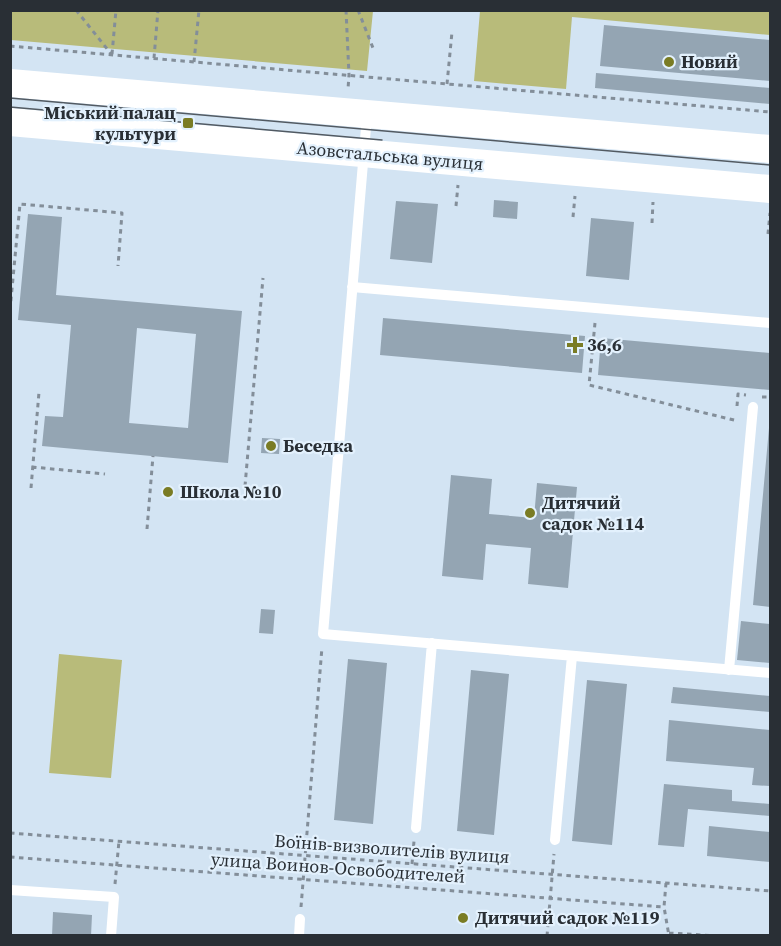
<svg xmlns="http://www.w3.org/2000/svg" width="781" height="946" font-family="'Source Serif 4',serif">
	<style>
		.green { fill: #b8bb7a }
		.building { fill: #94a5b3; fill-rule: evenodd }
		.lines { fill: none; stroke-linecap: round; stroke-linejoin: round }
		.path { stroke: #838e99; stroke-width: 3; stroke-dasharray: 4.5 4.5; stroke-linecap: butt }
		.lane { stroke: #fff; stroke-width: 10 }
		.secondary { stroke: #fff; stroke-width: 28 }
		.tram { stroke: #525a62; stroke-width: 1.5 }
		.poi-dot { fill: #7a7c24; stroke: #e3f1fd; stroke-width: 2 }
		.labels { text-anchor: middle; stroke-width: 4.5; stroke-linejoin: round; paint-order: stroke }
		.poi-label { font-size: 18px; font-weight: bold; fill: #292f35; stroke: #e3f1fd; text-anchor: start }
		.street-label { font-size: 18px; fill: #292f35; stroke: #e3f1fd }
	</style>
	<rect width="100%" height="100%" fill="#d3e4f3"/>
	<path class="green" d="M 10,11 L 11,10 L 373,11 L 367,71 L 11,40 Z
		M 480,11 L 770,11 L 770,35 L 572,17 L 566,89 L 474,81 Z
		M 59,654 L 122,660 L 111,778 L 49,773 Z"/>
	<path class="building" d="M 604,25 L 770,40 L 770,81 L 600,66 Z
		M 596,73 L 770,88 L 770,104 L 595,88 Z
		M 494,200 L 518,202 L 517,219 L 493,217 Z
		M 396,201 L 438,204 L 432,263 L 390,259 Z
		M 28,214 L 62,217 L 56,295 L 242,311 L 228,463 L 42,446 L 45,416 L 63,417 L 71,325 L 18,320 ZM 137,328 L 196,334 L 188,428 L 129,423 Z
		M 591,218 L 634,222 L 629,280 L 586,276 Z
		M 383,318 L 585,336 L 582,373 L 380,355 Z
		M 601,338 L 770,353 L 770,390 L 598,375 Z
		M 769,428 L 770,428 L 770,607 L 753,605 Z
		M 262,438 L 280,439 L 279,454 L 261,453 Z
		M 451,475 L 492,479 L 489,514 L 534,518 L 537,483 L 577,487 L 568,588 L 528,584 L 531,548 L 486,544 L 483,580 L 442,576 Z
		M 261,609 L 275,610 L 273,634 L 259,633 Z
		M 741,621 L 770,624 L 770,663 L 737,660 Z
		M 348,659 L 387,663 L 373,824 L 334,820 Z
		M 471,670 L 509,674 L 494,835 L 457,831 Z
		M 587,680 L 627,684 L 612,845 L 572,841 Z
		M 673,687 L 770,696 L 770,712 L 671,703 Z
		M 669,720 L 770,730 L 770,786 L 752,785 L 754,768 L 666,761 Z
		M 664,784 L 732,790 L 732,801 L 770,804 L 770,816 L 688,809 L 684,847 L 658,845 Z
		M 709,826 L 770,832 L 770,862 L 707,856 Z
		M 53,912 L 92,915 L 91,936 L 52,936 Z"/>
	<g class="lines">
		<path class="path" d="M 76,10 L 112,55
			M 346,10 L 349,75 L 348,89
			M 358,10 L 373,48
			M 10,46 L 770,112
			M 112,54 L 116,10
			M 154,58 L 158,10
			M 194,62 L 199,10
			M 447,84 L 452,32
			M 456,206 L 458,185
			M 573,217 L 575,196
			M 652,223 L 653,202
			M 768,234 L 770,213
			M 10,310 L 20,204 L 122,213 L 118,266
			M 595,323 L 589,385 L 738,421
			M 762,397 L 770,397
			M 737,406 L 738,394 L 746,395
			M 32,467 L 105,474
			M 245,486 L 263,278
			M 31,488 L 39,392
			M 147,529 L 153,456
			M 10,833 L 770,891
			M 10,857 L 664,907
			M 412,864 L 414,841
			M 666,883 L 664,907 L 669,936
			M 115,884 L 119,841
			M 301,907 L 322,647
			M 669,933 L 719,936
			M 547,936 L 554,854"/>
		<path class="lane" d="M 367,116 L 323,634 L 770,673
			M 352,287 L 770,323
			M 729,670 L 753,407
			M 416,828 L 432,643
			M 555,840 L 572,656
			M 10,890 L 114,897 L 111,936
			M 299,936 L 300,919"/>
		<path class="secondary" d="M 10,83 L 770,149
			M 10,122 L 770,189"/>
		<path class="tram" d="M 10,98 L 770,165
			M 10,107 L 382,140"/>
	</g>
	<g class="poi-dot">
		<circle cx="669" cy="62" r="6"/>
		<rect x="182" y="117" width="12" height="12" rx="3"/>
		<path d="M572 336h6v6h6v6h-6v6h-6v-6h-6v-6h6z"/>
		<circle cx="271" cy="446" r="6"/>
		<circle cx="168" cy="492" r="6"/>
		<circle cx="530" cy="513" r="6"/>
		<circle cx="463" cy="918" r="6"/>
	</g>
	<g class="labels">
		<g class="poi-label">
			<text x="681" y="68">Новий</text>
			<text x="176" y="119" text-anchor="end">Міський палац<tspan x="176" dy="21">культури</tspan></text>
			<text x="587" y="351">36,6</text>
			<text x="283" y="452">Беседка</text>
			<text x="180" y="498">Школа №10</text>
			<text x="542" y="509">Дитячий<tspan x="542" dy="21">садок №114</tspan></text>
			<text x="475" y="924">Дитячий садок №119</text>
		</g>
		<g class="street-label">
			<text transform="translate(390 156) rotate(5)" y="6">Азовстальська вулиця</text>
			<text transform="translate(392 849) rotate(4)" y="6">Воїнів-визволителів вулиця</text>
			<text transform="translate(338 868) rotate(4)" y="6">улица Воинов-Освободителей</text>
		</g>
	</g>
	<rect width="781" height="946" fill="none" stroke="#292f35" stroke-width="24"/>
</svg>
